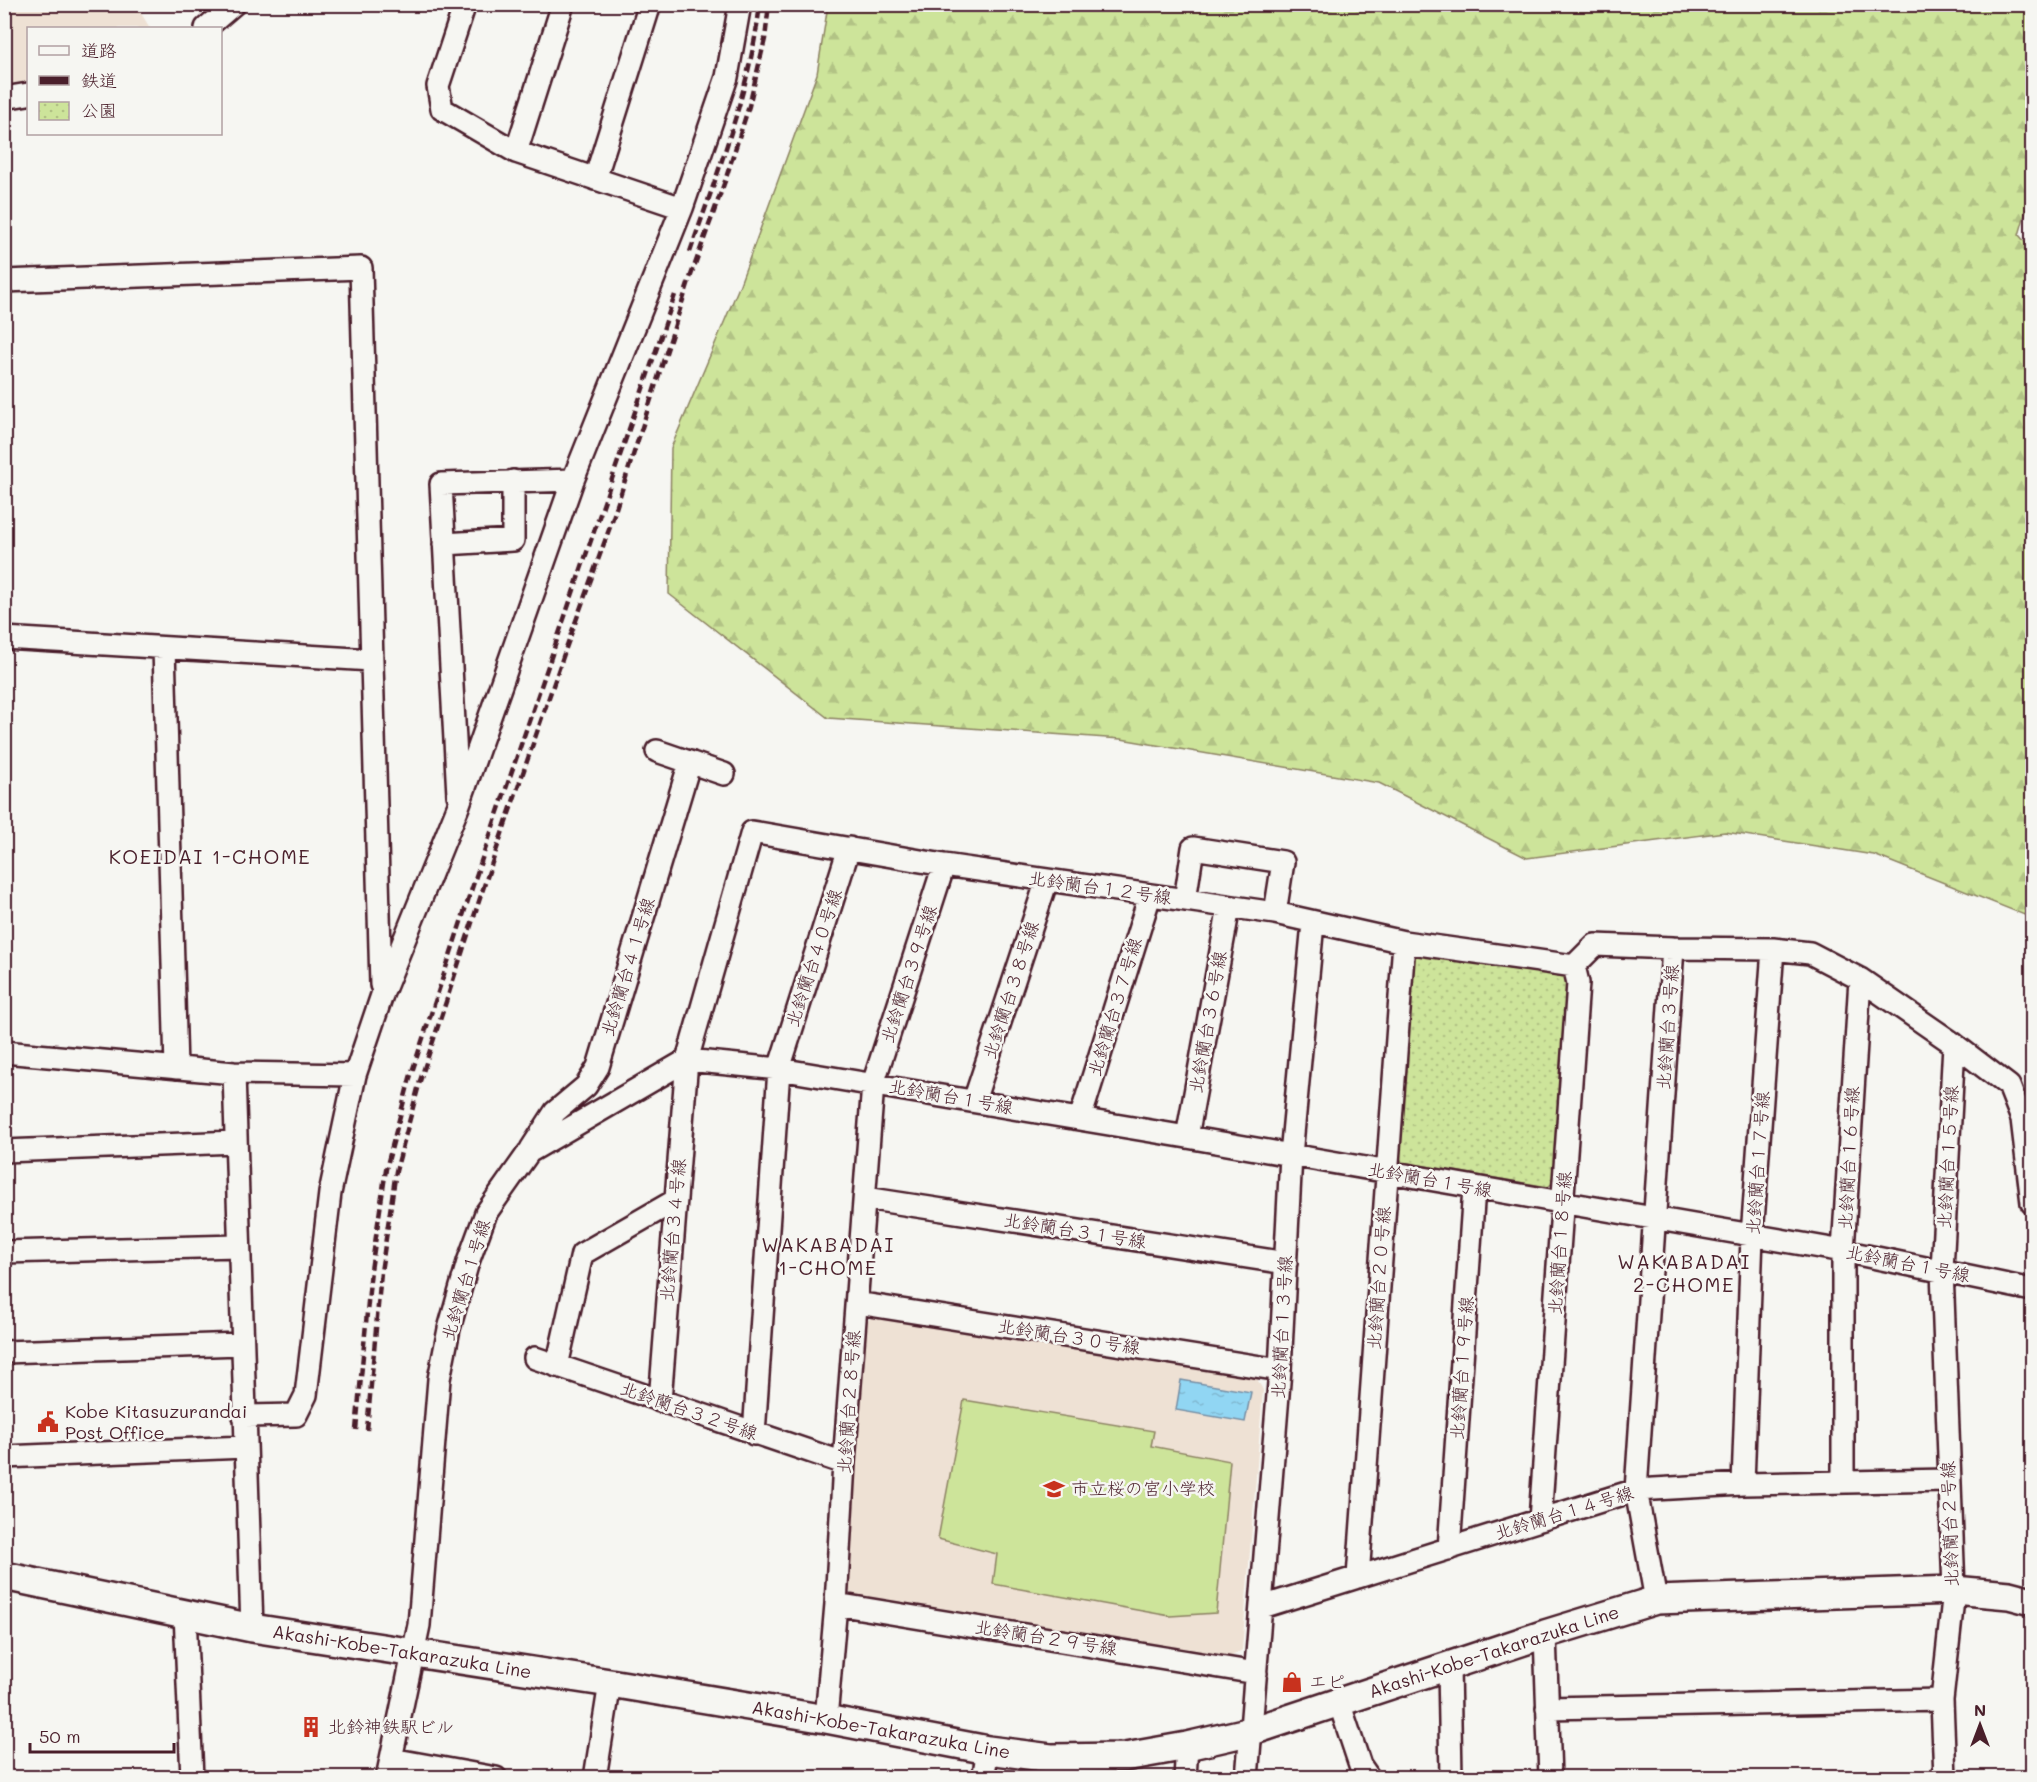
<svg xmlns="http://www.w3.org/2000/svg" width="2037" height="1782" font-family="Mali,'Klee One',sans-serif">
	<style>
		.built { fill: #eee1d4 }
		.forest { fill: url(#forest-firs); stroke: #8c8262; stroke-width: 1.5 }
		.park { fill: url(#park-dots); stroke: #8c8262; stroke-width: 1.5 }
		.garden { fill: #cde49a; stroke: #8c8262; stroke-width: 1.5 }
		.water { fill: url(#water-ripples); stroke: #758da3; stroke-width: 1.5 }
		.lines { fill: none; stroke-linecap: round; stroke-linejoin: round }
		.minor-casing { stroke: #4a1f2b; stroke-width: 26 }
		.major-casing { stroke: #4a1f2b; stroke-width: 32 }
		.minor { stroke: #f6f6f2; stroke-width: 21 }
		.major { stroke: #f6f6f2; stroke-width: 27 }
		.rail { stroke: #4a1f2b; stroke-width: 4.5; stroke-dasharray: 9 4.5; stroke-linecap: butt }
		.labels { text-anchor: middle; stroke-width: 5; stroke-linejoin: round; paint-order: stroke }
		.street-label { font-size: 18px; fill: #4a1f2b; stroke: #f6f6f2 }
		.poi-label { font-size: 18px; fill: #4a1f2b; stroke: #f6f6f2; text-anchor: start }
		.neighbourhood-label { font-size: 20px; letter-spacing: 1.5px; fill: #4a1f2b; stroke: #f6f6f2 }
	</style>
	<defs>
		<pattern id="forest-firs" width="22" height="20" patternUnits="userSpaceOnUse" patternTransform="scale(1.5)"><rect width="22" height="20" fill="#cde49a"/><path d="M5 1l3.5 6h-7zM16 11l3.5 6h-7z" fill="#b2c385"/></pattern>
		<pattern id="park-dots" width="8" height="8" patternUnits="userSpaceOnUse" patternTransform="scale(1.5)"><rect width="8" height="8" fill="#cde49a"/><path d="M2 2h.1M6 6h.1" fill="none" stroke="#b2c385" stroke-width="1.8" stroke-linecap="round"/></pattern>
		<pattern id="water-ripples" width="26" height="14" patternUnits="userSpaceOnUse" patternTransform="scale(1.5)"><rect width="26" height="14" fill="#91d6f3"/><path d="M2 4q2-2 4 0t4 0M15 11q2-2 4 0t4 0" fill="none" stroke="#7fb7d0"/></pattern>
	</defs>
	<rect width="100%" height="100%" fill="#f6f6f2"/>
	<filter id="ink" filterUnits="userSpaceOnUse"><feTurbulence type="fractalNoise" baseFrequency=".0167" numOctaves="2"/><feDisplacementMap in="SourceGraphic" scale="12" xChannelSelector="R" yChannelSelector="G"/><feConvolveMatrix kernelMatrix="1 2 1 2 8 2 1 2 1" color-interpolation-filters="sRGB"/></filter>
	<g filter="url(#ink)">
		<path class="built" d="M 5,4 L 136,5 L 150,28 L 28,28 L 28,82 L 5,87 Z
			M 878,1315 L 1256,1377 L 1263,1390 L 1242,1650 L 1229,1658 L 854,1596 L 846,1588 L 866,1321 Z"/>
		<path class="forest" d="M 828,5 L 2032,5 L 2032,190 L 2019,235 L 2032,250 L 2032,918 L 1874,855 L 1725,832 L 1527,858 L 1379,783 L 1121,739 L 828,718 L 669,594 L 671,448 L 739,287 L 817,74 Z"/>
		<path class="park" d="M 1417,954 L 1565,977 L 1572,986 L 1556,1180 L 1548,1187 L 1402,1162 L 1395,1149 L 1410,959 Z"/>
		<path class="garden" d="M 964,1400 L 1154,1431 L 1151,1446 L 1230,1461 L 1216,1613 L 1170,1616 L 993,1584 L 997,1554 L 938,1539 Z"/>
		<path class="water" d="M 1181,1380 L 1251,1392 L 1245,1422 L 1176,1410 Z"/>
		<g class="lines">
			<defs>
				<path id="minor" d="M 465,4 L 438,86 L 442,109 L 516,152 L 682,208
					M 206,28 L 234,4
					M 4,98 L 28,94
					M 516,152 L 563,4
					M 595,179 L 650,4
					M 4,281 L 361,268 L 381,985
					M 444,544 L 513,540 L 513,481
					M 4,638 L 372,660
					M 164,648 L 176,1068
					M 657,751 L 724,774
					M 458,795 L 441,484 L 573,480
					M 1185,900 L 1193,848 L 1283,862 L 1275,913
					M 4,1052 L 234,1073 L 355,1075
					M 234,1073 L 252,1628
					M 974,1101 L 1047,880
					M 1080,1119 L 1150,895
					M 1187,1137 L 1229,907
					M 531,1149 L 555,1112 L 586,1086 L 598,1067 L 690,762
					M 4,1151 L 236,1142
					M 865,1198 L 1286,1263
					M 4,1252 L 238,1246
					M 857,1303 L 1280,1370
					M 4,1352 L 241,1344
					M 535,1358 L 844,1463
					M 557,1366 L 582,1254 L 676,1200
					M 660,1401 L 687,1060 L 752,832 L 944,865 L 1275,913 L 1404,942 L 1574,966 L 1595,945 L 1673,948
					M 244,1416 L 296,1415 L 306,1395 L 330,1193 L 355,1075 L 382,995 L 458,807 L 573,480 L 682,208 L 727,77 L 740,4
					M 754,1434 L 779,1069 L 849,848
					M 4,1457 L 245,1447
					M 1843,1482 L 1843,1251 L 1860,979
					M 1743,1484 L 1752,1236 L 1773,949
					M 1540,1520 L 1578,983 L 1574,966
					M 1449,1549 L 1474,1188
					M 1358,1577 L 1404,942
					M 1656,1600 L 1636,1490 L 1673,948 L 1773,949 L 1810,953 L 1860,979 L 1954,1044 L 2009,1086 L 2022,1119 L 2032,1203
					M 836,1604 L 1256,1673
					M 1262,1607 L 1636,1490 L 1743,1484 L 1948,1480
					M 185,1613 L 192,1778
					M 1545,1634 L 1550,1778
					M 1449,1666 L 1451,1778
					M 1339,1702 L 1360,1765 L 1369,1778
					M 1547,1708 L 1942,1700
					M 826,1719 L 836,1604 L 844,1463 L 873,1084 L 944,865
					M 391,1759 L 496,1778
					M 387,1778 L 419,1625 L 439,1379 L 449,1329 L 468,1262 L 486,1213 L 529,1152 L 687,1060 L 779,1069 L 1187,1137 L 1843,1251 L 2032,1290
					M 595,1778 L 610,1683
					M 983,1778 L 988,1750
					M 1185,1778 L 1187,1746
					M 1247,1778 L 1280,1370 L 1291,1155 L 1313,923
					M 1945,1778 L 1942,1700 L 1954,1590 L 1942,1270 L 1954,1044"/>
				<path id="major" d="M 4,1576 L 252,1628 L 610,1683 L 826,1719 L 988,1750 L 1051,1758 L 1125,1757 L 1187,1746 L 1252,1731 L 1545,1634 L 1656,1600 L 1954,1590 L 2009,1595 L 2032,1601"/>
			</defs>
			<use href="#minor" class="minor-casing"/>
			<use href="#major" class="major-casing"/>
			<use href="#minor" class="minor"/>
			<use href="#major" class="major"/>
			<path class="rail" d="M 690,252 C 718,171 750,90 760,4
				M 356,1430 L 371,1270 L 386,1169 L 410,1078 L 475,879 L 676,292
				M 367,1430 L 381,1272 L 396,1171 L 420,1081 L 485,883 L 566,648 L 610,527 L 690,278 L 725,181 L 749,106 L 765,39 L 769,4"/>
		</g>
	</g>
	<defs>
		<symbol id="civic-bare" viewBox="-9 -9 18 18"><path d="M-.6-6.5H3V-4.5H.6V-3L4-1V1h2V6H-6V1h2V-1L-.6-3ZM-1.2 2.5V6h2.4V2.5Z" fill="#c8321e" stroke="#f6f6f2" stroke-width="2.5" paint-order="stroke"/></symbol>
		<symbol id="school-bare" viewBox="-9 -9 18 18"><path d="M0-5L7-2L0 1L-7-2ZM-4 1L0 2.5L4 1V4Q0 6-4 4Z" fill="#c8321e" stroke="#f6f6f2" stroke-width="2.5" paint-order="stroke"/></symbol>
		<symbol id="shop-bare" viewBox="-9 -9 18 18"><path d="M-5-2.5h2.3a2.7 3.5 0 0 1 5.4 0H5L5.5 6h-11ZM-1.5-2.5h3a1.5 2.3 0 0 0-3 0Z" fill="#c8321e" stroke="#f6f6f2" stroke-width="2.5" paint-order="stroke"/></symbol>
		<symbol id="building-bare" viewBox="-9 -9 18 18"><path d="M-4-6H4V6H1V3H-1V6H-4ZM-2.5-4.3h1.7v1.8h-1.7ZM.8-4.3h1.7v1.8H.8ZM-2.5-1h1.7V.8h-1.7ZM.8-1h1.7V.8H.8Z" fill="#c8321e" stroke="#f6f6f2" stroke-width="2.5" paint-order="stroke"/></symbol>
	</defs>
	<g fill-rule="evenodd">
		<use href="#civic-bare" x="33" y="1407" width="30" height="30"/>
		<use href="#school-bare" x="1039" y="1474" width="30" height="30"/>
		<use href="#shop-bare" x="1277" y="1667" width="30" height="30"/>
		<use href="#building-bare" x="296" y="1712" width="30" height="30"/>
	</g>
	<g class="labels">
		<g class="street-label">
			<text transform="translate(1100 888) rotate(8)" y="6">北鈴蘭台１２号線</text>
			<text transform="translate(814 958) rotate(-72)" y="6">北鈴蘭台４０号線</text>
			<text transform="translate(628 967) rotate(-73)" y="6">北鈴蘭台４１号線</text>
			<text transform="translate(909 974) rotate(-72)" y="6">北鈴蘭台３９号線</text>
			<text transform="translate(1011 990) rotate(-72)" y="6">北鈴蘭台３８号線</text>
			<text transform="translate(1115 1007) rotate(-73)" y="6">北鈴蘭台３７号線</text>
			<text transform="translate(1208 1022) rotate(-80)" y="6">北鈴蘭台３６号線</text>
			<text transform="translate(1668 1027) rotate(-86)" y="6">北鈴蘭台３号線</text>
			<text transform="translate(951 1097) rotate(10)" y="6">北鈴蘭台１号線</text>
			<text transform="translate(1948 1157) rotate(-87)" y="6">北鈴蘭台１５号線</text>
			<text transform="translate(1849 1158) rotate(-87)" y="6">北鈴蘭台１６号線</text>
			<text transform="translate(1758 1163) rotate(-86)" y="6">北鈴蘭台１７号線</text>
			<text transform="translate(1430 1180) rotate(10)" y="6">北鈴蘭台１号線</text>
			<text transform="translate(673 1230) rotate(-85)" y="6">北鈴蘭台３４号線</text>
			<text transform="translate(1075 1231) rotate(9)" y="6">北鈴蘭台３１号線</text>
			<text transform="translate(1560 1243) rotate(-86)" y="6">北鈴蘭台１８号線</text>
			<text transform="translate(1908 1264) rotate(11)" y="6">北鈴蘭台１号線</text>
			<text transform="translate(1379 1278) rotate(-86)" y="6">北鈴蘭台２０号線</text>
			<text transform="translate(466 1280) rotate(-73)" y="6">北鈴蘭台１号線</text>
			<text transform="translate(1282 1327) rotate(-87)" y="6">北鈴蘭台１３号線</text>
			<text transform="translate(1069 1337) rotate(9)" y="6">北鈴蘭台３０号線</text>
			<text transform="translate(1462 1368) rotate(-86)" y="6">北鈴蘭台１９号線</text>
			<text transform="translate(849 1402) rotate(-86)" y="6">北鈴蘭台２８号線</text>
			<text transform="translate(689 1411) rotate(19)" y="6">北鈴蘭台３２号線</text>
			<text transform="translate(1564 1513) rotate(-17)" y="6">北鈴蘭台１４号線</text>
			<text transform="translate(1950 1524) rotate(-92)" y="6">北鈴蘭台２号線</text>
			<text transform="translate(1046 1638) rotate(9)" y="6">北鈴蘭台２９号線</text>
			<text transform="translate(402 1652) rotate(9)" y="6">Akashi-Kobe-Takarazuka Line</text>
			<text transform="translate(1494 1652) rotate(-18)" y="6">Akashi-Kobe-Takarazuka Line</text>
			<text transform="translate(881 1730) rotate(10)" y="6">Akashi-Kobe-Takarazuka Line</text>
		</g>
		<g class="poi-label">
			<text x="65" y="1418">Kobe Kitasuzurandai<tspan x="65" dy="21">Post Office</tspan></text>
			<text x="1071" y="1495">市立桜の宮小学校</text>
			<text x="1309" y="1688">エピ</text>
			<text x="328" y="1733">北鈴神鉄駅ビル</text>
		</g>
		<g class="neighbourhood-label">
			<text x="210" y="864">KOEIDAI 1-CHOME</text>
			<text x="828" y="1252">WAKABADAI<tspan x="828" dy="23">1-CHOME</tspan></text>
			<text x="1684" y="1269">WAKABADAI<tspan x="1684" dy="23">2-CHOME</tspan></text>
		</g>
	</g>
	<rect width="2037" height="1782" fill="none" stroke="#f6f6f2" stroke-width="24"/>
	<rect x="12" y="12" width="2013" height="1758" fill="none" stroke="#4a1f2b" stroke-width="2" filter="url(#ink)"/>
	<rect x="27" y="27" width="195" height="108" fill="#f6f6f2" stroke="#b1a0a2" stroke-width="1.5"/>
	<rect x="39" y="46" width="30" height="9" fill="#f6f6f2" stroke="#b1a0a2" stroke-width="1.5"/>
	<text x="81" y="57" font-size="18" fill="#4a1f2b">道路</text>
	<rect x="39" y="76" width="30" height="9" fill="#4a1f2b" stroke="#b1a0a2" stroke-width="1.5"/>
	<text x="81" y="87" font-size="18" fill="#4a1f2b">鉄道</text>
	<rect x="39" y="102" width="30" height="18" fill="url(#park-dots)" stroke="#b1a0a2" stroke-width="1.5"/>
	<text x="81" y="117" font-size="18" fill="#4a1f2b">公園</text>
	<g transform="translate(1980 1725)" stroke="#f6f6f2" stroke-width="4.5" paint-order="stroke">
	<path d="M0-4.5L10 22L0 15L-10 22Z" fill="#4a1f2b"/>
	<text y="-9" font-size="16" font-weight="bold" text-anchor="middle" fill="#4a1f2b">N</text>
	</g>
	<path d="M30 1743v9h144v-9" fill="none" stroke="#4a1f2b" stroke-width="3"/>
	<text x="39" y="1743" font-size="18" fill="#4a1f2b" stroke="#f6f6f2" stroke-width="4.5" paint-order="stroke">50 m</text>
</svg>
